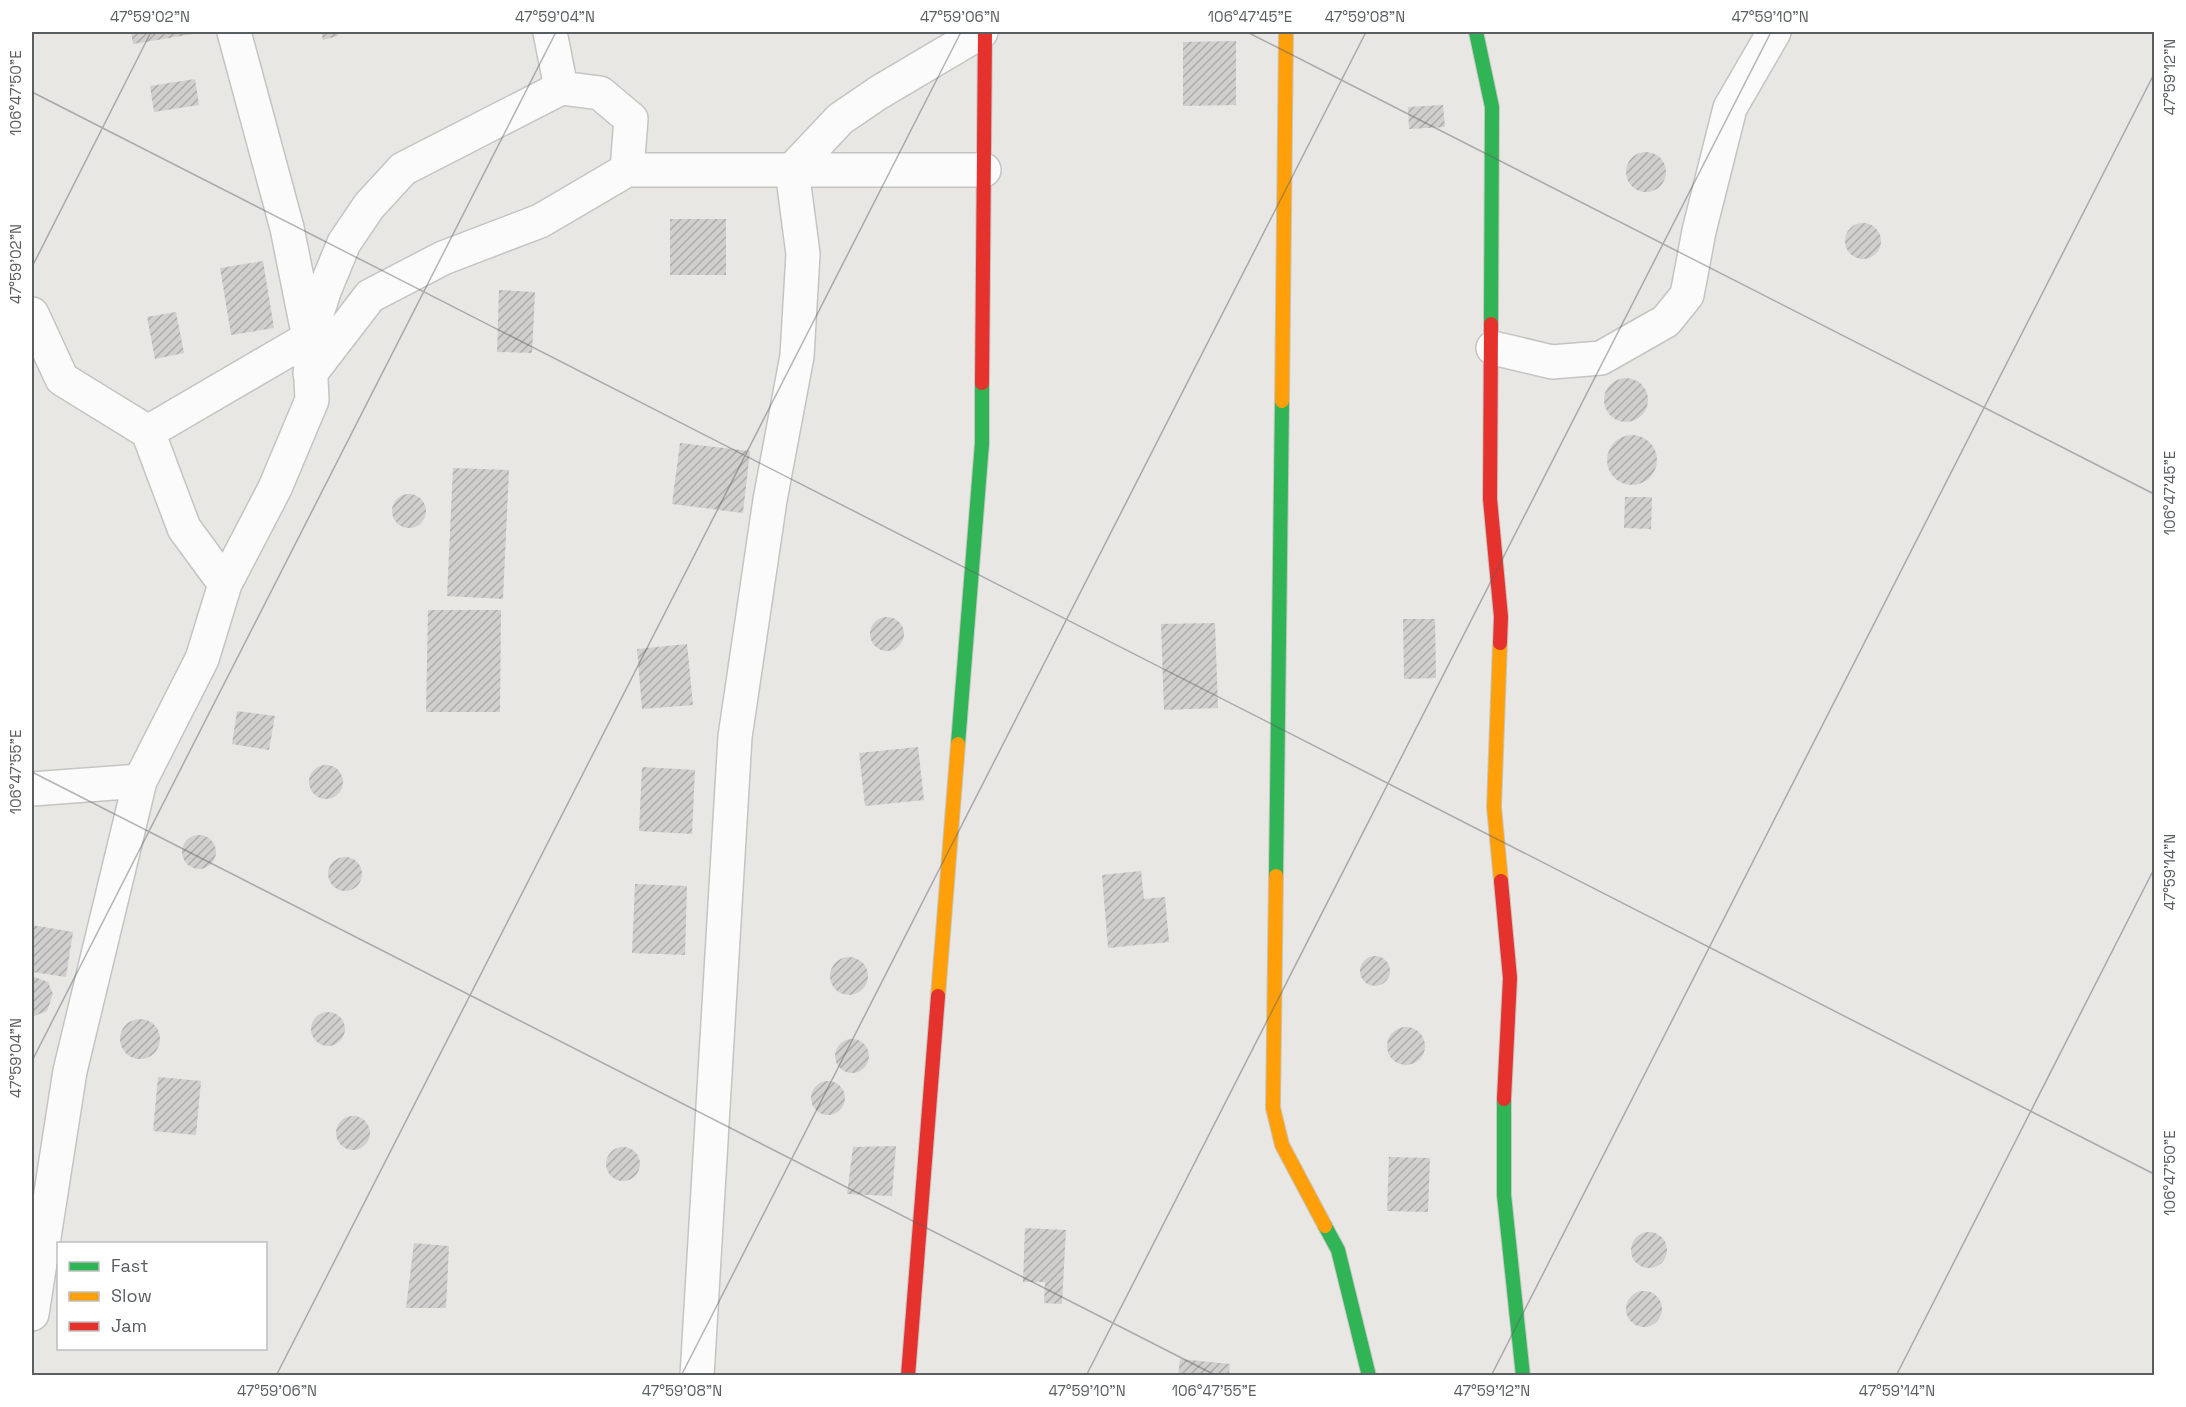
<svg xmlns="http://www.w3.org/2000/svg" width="2186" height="1407" font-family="'Space Grotesk',sans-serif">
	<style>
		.building { fill: url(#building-hatch) }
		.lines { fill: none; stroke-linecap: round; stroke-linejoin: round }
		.street-casing { stroke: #c4c4c3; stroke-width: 36 }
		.fast-casing { stroke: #c5c6c5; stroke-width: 16 }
		.slow-casing { stroke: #c5c6c5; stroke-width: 16 }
		.jam-casing { stroke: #c5c6c5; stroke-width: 16 }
		.street { stroke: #fcfbfb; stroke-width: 33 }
		.fast { stroke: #30b455; stroke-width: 14 }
		.slow { stroke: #ff9f0a; stroke-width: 14 }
		.jam { stroke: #e5322d; stroke-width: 14 }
		.ticks { fill: none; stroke: #595e61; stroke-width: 1.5; stroke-opacity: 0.45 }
		.neatline { fill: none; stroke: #595e61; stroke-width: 2 }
		.ticks-label { font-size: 15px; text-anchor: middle; fill: #595e61 }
	</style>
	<defs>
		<pattern id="building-hatch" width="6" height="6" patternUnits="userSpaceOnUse" patternTransform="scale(1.5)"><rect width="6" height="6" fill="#d0cfcd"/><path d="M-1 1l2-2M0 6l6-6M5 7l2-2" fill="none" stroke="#acabaa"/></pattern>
	</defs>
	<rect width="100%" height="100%" fill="#e9e7e3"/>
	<path class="building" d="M 131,32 L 199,32 L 199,33 L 133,44 Z
		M 321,32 L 338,32 L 338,36 L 323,40 Z
		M 1236,41 L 1236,105 L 1183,106 L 1183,42 Z
		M 195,79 L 199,105 L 154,112 L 150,86 Z
		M 1443,105 L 1445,127 L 1409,129 L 1408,107 Z
		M1626 172a20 20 0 1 1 40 0a20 20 0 1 1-40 0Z
		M 670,219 L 726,219 L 726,275 L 670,275 Z
		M1845 241a18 18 0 1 1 36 0a18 18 0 1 1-36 0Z
		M 263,261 L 274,328 L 231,335 L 220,268 Z
		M 499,290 L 535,292 L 532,353 L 497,352 Z
		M 176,312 L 184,353 L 155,359 L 147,317 Z
		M1604 400a22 22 0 1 1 44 0a22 22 0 1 1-44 0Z
		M1607 460a25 25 0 1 1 50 0a25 25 0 1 1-50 0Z
		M 680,443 L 750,451 L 743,513 L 672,504 Z
		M 453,468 L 509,470 L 503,599 L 447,596 Z
		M392 511a17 17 0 1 1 34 0a17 17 0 1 1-34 0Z
		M 1625,497 L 1652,497 L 1651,529 L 1624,528 Z
		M 428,610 L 501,610 L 500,712 L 426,712 Z
		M870 634a17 17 0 1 1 34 0a17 17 0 1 1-34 0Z
		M 1403,619 L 1435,619 L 1436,678 L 1404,679 Z
		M 1215,623 L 1218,708 L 1164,710 L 1161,624 Z
		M 687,644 L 693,705 L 642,709 L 637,649 Z
		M 237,711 L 275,716 L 269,750 L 232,744 Z
		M 918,747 L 924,800 L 865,806 L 859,753 Z
		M309 782a17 17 0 1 1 34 0a17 17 0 1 1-34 0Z
		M 642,767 L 695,770 L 692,834 L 639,831 Z
		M182 852a17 17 0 1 1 34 0a17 17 0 1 1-34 0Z
		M328 874a17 17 0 1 1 34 0a17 17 0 1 1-34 0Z
		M 1141,871 L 1144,899 L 1165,897 L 1169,942 L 1108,948 L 1102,875 Z
		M 635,884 L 687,886 L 685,955 L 632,953 Z
		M 32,925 L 73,932 L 66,977 L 32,972 Z
		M1360 971a15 15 0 1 1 30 0a15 15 0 1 1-30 0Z
		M830 976a19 19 0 1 1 38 0a19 19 0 1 1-38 0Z
		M 32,976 L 48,982 L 53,994 L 47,1011 L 34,1016 L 32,1015 Z
		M311 1029a17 17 0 1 1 34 0a17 17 0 1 1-34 0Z
		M120 1039a20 20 0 1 1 40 0a20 20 0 1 1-40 0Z
		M1387 1046a19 19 0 1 1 38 0a19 19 0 1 1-38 0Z
		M835 1056a17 17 0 1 1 34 0a17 17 0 1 1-34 0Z
		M 158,1077 L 201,1081 L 196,1135 L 153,1131 Z
		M811 1098a17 17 0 1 1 34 0a17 17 0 1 1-34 0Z
		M336 1133a17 17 0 1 1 34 0a17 17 0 1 1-34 0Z
		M 896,1146 L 892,1196 L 847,1194 L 853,1147 Z
		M606 1164a17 17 0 1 1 34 0a17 17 0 1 1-34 0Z
		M 1389,1157 L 1430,1158 L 1428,1212 L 1387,1211 Z
		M 1025,1228 L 1066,1230 L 1062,1304 L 1044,1303 L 1045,1282 L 1023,1282 Z
		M1631 1250a18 18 0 1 1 36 0a18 18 0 1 1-36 0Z
		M 414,1243 L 449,1246 L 446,1308 L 406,1308 Z
		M1626 1309a18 18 0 1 1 36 0a18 18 0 1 1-36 0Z
		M 1180,1359 L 1230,1364 L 1229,1376 L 1178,1376 Z"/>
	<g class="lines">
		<defs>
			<path id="street" d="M 561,88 L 600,93 L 631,119 L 627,170
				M 792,170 L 840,119 L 878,93 L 981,32
				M 32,314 L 62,379 L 148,432 L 184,528 L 225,584
				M 1493,348 L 1552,362 L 1601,358 L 1666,321 L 1687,295 L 1699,231 L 1730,108 L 1774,32
				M 310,374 L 370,296 L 443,258 L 540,221 L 627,170 L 984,170
				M 148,432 L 309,338 L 325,289 L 344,243 L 369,206 L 403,169 L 561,88 L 550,32
				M 32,789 L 140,781 L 202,659 L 225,584 L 275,488 L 312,400 L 309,338 L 287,228 L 234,32
				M 32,1314 L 70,1071 L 140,781
				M 697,1376 L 735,737 L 770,500 L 797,356 L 803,254 L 792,170"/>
			<path id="fast" d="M 1476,32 L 1492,107 L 1491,324
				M 958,744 L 982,443 L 982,383
				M 1276,876 L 1282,401
				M 1504,1099 L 1504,1195 L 1523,1376
				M 1325,1226 L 1338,1250 L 1369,1376"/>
			<path id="slow" d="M 1282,401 L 1286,32
				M 1500,643 L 1494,807 L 1501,881
				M 1276,876 L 1273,1108 L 1282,1145 L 1325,1226
				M 938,996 L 958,744"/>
			<path id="jam" d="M 1491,324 L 1490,499 L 1501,617 L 1500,643
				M 982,383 L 985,32
				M 1501,881 L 1510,978 L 1504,1099
				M 908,1376 L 938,996"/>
		</defs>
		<use href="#street" class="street-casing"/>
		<use href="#fast" class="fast-casing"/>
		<use href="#slow" class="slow-casing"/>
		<use href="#jam" class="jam-casing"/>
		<use href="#street" class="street"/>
		<use href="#fast" class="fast"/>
		<use href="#slow" class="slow"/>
		<use href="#jam" class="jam"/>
	</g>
	<path class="ticks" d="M 1247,32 L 2154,494M 32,92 L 2154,1174M 32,267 L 151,32M 32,772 L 1217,1376M 32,1061 L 556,32M 276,1376 L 961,32M 681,1376 L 1366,32M 1086,1376 L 1771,32M 1491,1376 L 2154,74M 1896,1376 L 2154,869"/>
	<rect width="2186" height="1407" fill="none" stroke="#ffffff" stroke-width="66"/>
	<rect x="57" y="1242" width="210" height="108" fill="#ffffff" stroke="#bdbfc0" stroke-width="1.5"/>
	<rect x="69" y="1262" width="30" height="9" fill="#30b455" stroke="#bdbfc0" stroke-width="1.5"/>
	<text x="111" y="1272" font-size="18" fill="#595e61">Fast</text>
	<rect x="69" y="1292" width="30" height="9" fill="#ff9f0a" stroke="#bdbfc0" stroke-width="1.5"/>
	<text x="111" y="1302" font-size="18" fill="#595e61">Slow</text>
	<rect x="69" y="1322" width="30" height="9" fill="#e5322d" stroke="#bdbfc0" stroke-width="1.5"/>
	<text x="111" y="1332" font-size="18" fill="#595e61">Jam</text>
	<rect x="33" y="33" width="2120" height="1341" class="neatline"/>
	<g class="ticks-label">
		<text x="150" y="22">47°59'02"N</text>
		<text x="555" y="22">47°59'04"N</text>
		<text x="960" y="22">47°59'06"N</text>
		<text x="1250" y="22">106°47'45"E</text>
		<text x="1365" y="22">47°59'08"N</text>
		<text x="1770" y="22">47°59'10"N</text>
		<text transform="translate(2170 77) rotate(-90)" y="5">47°59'12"N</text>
		<text transform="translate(16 93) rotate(-90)" y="5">106°47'50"E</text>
		<text transform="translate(16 264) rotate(-90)" y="5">47°59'02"N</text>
		<text transform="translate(2170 493) rotate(-90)" y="5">106°47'45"E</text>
		<text transform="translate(16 772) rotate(-90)" y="5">106°47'55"E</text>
		<text transform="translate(2170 872) rotate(-90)" y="5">47°59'14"N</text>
		<text transform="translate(16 1058) rotate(-90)" y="5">47°59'04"N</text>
		<text transform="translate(2170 1173) rotate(-90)" y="5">106°47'50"E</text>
		<text x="277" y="1396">47°59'06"N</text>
		<text x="682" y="1396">47°59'08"N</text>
		<text x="1087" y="1396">47°59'10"N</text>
		<text x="1214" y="1396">106°47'55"E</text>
		<text x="1492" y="1396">47°59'12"N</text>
		<text x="1897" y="1396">47°59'14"N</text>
	</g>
</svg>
